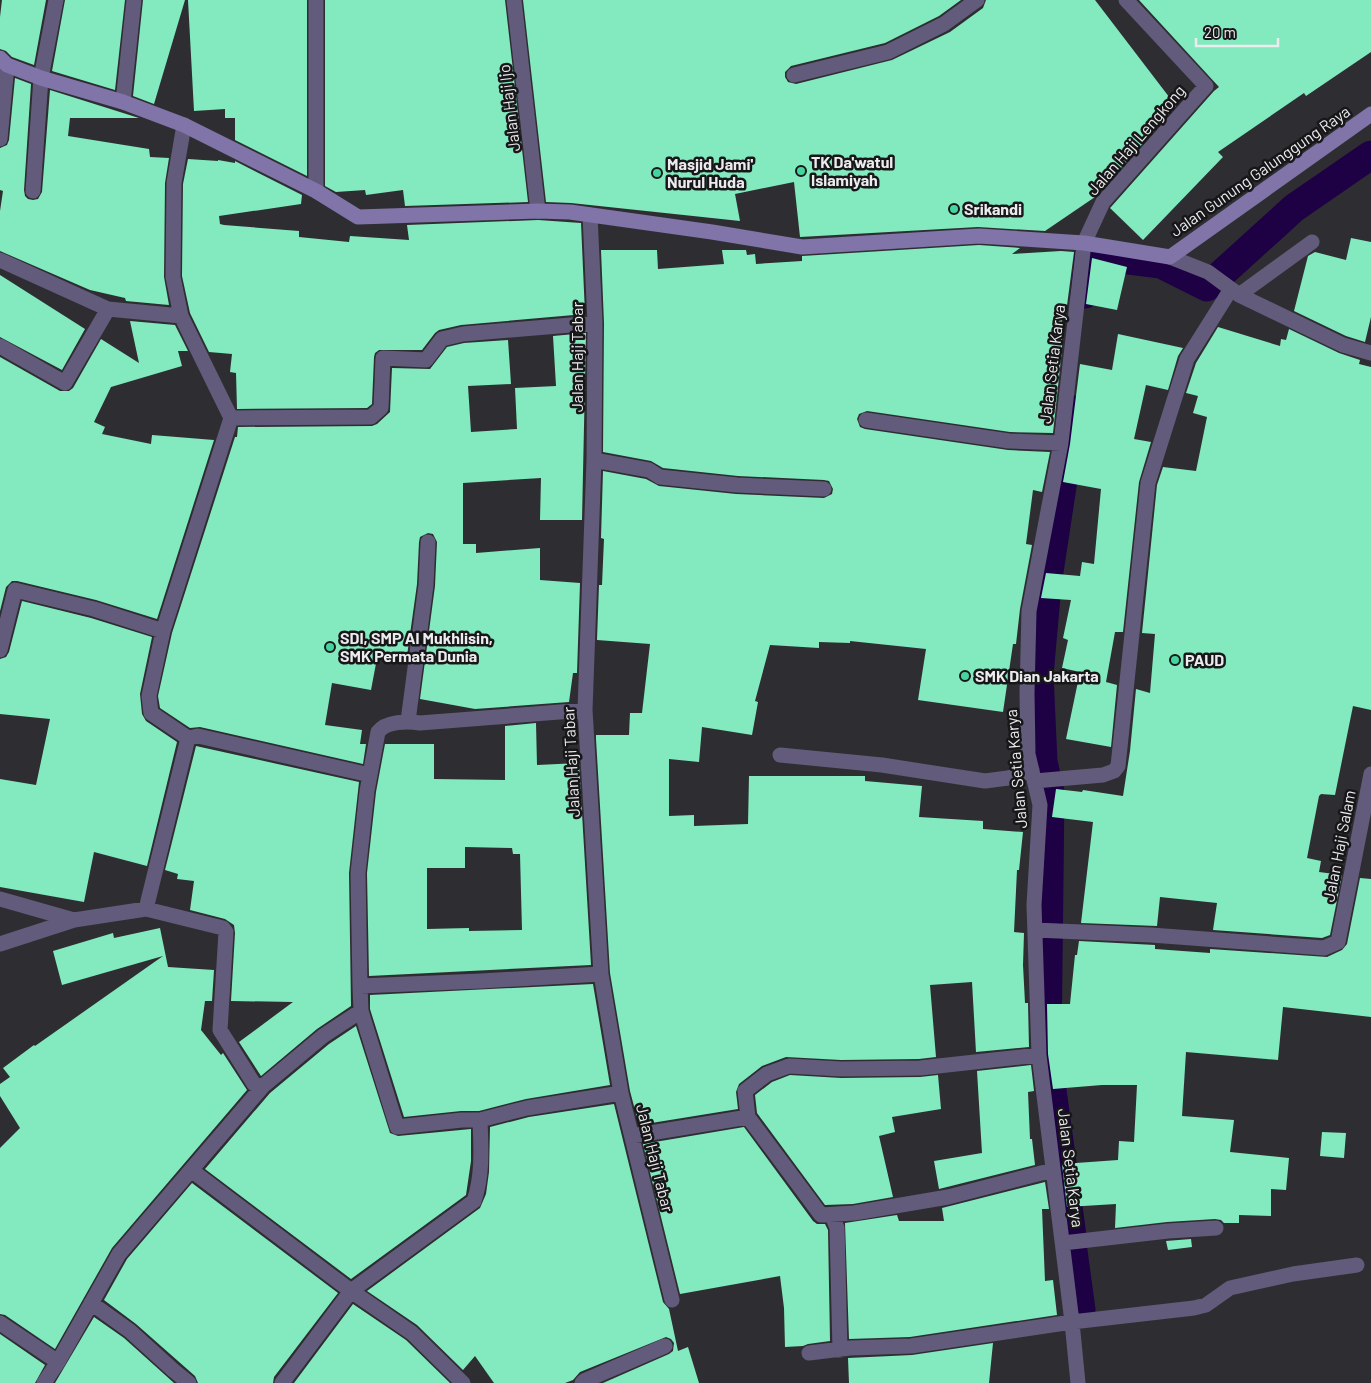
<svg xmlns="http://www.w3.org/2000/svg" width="1371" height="1383" font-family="Barlow,sans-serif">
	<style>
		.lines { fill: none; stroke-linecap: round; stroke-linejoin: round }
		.canal { stroke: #1e0045; stroke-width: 29 }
		.building { fill: #82eabe; fill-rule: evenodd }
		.street { stroke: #635b7c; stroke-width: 15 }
		.secondary { stroke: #8074a8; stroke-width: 15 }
		.poi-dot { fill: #45d49f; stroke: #171618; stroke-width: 2 }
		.labels { text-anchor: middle; stroke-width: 5; stroke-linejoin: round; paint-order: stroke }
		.street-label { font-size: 16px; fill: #ececef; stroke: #171618 }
		.poi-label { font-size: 16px; font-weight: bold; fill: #ececef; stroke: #171618; text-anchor: start }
	</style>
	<rect width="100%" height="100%" fill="#2e2e32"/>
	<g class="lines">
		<path class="canal" d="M 1085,294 L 1089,255 L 1161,264 L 1207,287 L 1294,208 L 1371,155
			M 1072,1236 L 1047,1054 L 1050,792 L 1043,762 L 1039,675 L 1047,585 L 1066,460 L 1072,410
			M 1073,1251 L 1081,1310"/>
	</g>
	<path class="building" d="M 2,0 L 46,0 L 34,65 L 12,57 L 6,51 L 0,49 L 0,17 Z
		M 65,0 L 125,0 L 115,90 L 52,71 Z
		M 143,0 L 185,0 L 154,104 L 133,96 Z
		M 188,0 L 307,0 L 307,176 L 235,140 L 235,118 L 225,118 L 225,109 L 194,111 Z
		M 325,0 L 505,0 L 528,202 L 405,206 L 403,190 L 366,195 L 365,190 L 336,192 L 325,186 Z
		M 523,0 L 961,0 L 939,16 L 885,43 L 791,66 L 785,72 L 785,77 L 788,82 L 796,84 L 892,60 L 950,32 L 983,8 L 986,0 L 1095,0 L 1176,106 L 1095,197 L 1045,231 L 978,227 L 800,237 L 794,182 L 735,194 L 740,221 L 571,203 L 546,202 Z
		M 1139,0 L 1371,0 L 1371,52 L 1306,96 L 1304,93 L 1218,152 L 1223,157 L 1143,240 L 1110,208 L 1111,207 L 1214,91 L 1219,87 Z
		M 15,78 L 31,84 L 24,190 L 25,196 L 28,199 L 33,200 L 38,199 L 42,192 L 50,90 L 139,118 L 70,118 L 68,136 L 149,149 L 150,157 L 169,158 L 165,183 L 164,277 L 169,305 L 126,301 L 125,298 L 90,290 L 0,251 L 0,211 L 3,191 L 0,190 L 0,148 L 7,145 L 9,140 Z
		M 188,159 L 218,161 L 218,160 L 235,163 L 235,161 L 302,195 L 301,204 L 219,216 L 220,224 L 224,225 L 299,231 L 299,237 L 349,242 L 350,236 L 409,240 L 407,225 L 538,220 L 581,223 L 585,314 L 461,325 L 439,330 L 435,333 L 422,350 L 379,350 L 375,353 L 374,357 L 372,404 L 367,408 L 237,409 L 236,373 L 230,372 L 232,354 L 209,352 L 190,313 L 182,276 L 183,184 Z
		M 1351,238 L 1371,242 L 1371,317 L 1365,342 L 1346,336 L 1294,311 L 1308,256 L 1315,252 L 1346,260 Z
		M 979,245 L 1020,248 L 1012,254 L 1061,251 L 1074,252 L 1066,313 L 1062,313 L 1062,349 L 1053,433 L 1010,432 L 867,411 L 859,414 L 857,419 L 860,427 L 865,429 L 1008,450 L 1050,452 L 1042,492 L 1033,490 L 1026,544 L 1032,545 L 1020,609 L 1016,644 L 1013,644 L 1003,712 L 918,700 L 926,649 L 850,641 L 850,643 L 819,642 L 819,648 L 770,645 L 755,701 L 758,702 L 752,735 L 702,727 L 699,762 L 669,759 L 669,816 L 694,815 L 694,826 L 748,824 L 749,776 L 865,776 L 865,781 L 922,786 L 919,817 L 983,821 L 983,829 L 1023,832 L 1019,870 L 1017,870 L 1014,932 L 1024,933 L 1023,965 L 1025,1003 L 1028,1003 L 1029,1047 L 976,1052 L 972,982 L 930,985 L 936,1057 L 919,1059 L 841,1060 L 786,1057 L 762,1066 L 739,1084 L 736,1092 L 738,1109 L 639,1125 L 630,1091 L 610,973 L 596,739 L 596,735 L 629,735 L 630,713 L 642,713 L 650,644 L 597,640 L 599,585 L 602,585 L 604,539 L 601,538 L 603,471 L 646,479 L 659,486 L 736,494 L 824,498 L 832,494 L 833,489 L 829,481 L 824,480 L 738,476 L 663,468 L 651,461 L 603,452 L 604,323 L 601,250 L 657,250 L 658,269 L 724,264 L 722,250 L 746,250 L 747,255 L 755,254 L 756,264 L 802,261 L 802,256 Z
		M 1092,258 L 1127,267 L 1117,310 L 1086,304 Z
		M 0,275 L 85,329 L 62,370 L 0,337 Z
		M 130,321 L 175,325 L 188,351 L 178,351 L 182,366 L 111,387 L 94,422 L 105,427 L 102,434 L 151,444 L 152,435 L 214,440 L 157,619 L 96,600 L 17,581 L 12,581 L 6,587 L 0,611 L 0,357 L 60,391 L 69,391 L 73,388 L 101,339 L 139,363 Z
		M 1218,327 L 1280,346 L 1281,339 L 1286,340 L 1289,329 L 1339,353 L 1360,360 L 1359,364 L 1371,367 L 1371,710 L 1353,706 L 1335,795 L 1321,794 L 1319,796 L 1307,858 L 1321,861 L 1319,872 L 1342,875 L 1330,935 L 1322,938 L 1213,930 L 1217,903 L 1160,897 L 1157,926 L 1081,923 L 1093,822 L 1052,817 L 1056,789 L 1082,792 L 1083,790 L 1123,796 L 1130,751 L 1136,689 L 1150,693 L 1155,634 L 1142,633 L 1157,485 L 1163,467 L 1196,471 L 1207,417 L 1193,413 L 1198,396 L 1186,393 L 1196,363 Z
		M 586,333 L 582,520 L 540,520 L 541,478 L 463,483 L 463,544 L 476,544 L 476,553 L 540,548 L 540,580 L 580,583 L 577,673 L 573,673 L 569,702 L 475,709 L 420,699 L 435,586 L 437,542 L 433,534 L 428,533 L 420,537 L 419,542 L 417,584 L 407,656 L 378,653 L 371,690 L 332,683 L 325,725 L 362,730 L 360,744 L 366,744 L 363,764 L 200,727 L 190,728 L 160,708 L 158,696 L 172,633 L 235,437 L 237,437 L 238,427 L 372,426 L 377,424 L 390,412 L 392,368 L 430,369 L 447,347 L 464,343 L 508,340 L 511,384 L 468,386 L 471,432 L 517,429 L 515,388 L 556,386 L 553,336 Z
		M 1118,334 L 1183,348 L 1178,356 L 1168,390 L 1146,385 L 1134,439 L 1151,442 L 1139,482 L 1123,632 L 1115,632 L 1106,682 L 1117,685 L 1111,747 L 1066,739 L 1080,672 L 1062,668 L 1068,640 L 1063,638 L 1071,600 L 1041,598 L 1046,573 L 1080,576 L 1082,562 L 1094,564 L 1101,489 L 1063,482 L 1070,444 L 1080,364 L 1112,370 Z
		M 22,601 L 91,618 L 152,637 L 140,694 L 142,714 L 146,721 L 177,742 L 147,866 L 94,852 L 84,902 L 0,887 L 0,779 L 36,785 L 50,719 L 0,714 L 0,659 L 6,657 L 9,652 Z
		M 536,723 L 537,765 L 579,763 L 591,965 L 369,976 L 367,873 L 376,792 L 385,744 L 434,744 L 434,779 L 505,780 L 505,726 ZM 465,847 L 512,848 L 513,854 L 520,854 L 522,930 L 469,931 L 469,928 L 427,929 L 427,868 L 465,868 Z
		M 196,746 L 359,782 L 349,873 L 351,1006 L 317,1029 L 261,1076 L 239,1042 L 293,1002 L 231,1001 L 235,933 L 234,925 L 225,919 L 190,910 L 194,881 L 177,879 L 178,874 L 165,870 Z
		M 1360,878 L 1371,879 L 1371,1017 L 1283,1007 L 1278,1060 L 1186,1052 L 1182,1116 L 1234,1120 L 1230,1152 L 1289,1158 L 1286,1190 L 1271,1189 L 1271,1216 L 1239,1215 L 1239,1223 L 1224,1223 L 1221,1220 L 1215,1219 L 1167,1222 L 1115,1228 L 1116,1204 L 1067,1207 L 1062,1164 L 1118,1160 L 1119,1141 L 1134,1142 L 1137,1085 L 1102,1085 L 1053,1089 L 1048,1054 L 1047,1004 L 1070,1004 L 1075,955 L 1077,955 L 1079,941 L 1155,945 L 1155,949 L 1210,953 L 1210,949 L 1327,957 L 1342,950 L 1347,944 Z
		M 160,928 L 168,967 L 214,970 L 212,1001 L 205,1001 L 201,1030 L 221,1055 L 223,1053 L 247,1090 L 112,1248 L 55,1349 L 5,1315 L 0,1314 L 0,1148 L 20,1128 L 0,1096 L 0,1084 L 10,1077 L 3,1068 L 34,1045 L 35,1046 L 163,956 L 62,985 L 53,951 L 113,933 L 114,938 Z
		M 593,984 L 610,1085 L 526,1099 L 479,1111 L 461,1111 L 404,1117 L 370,1009 L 370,995 Z
		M 356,1026 L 390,1133 L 398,1136 L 471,1129 L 471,1161 L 466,1195 L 351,1279 L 205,1169 L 270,1093 L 329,1044 Z
		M 1031,1065 L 1034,1091 L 1028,1092 L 1030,1139 L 1032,1139 L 1035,1165 L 939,1189 L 934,1161 L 982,1153 L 977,1071 Z
		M 790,1075 L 841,1078 L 920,1077 L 938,1075 L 941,1109 L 892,1117 L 895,1132 L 879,1136 L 893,1197 L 853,1204 L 825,1205 L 757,1113 L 755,1095 L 772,1082 Z
		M 614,1104 L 663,1302 L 669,1309 L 678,1351 L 688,1347 L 699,1383 L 603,1383 L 669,1354 L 673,1351 L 674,1343 L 671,1339 L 666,1337 L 580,1372 L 573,1380 L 565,1383 L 494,1383 L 475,1356 L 463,1370 L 417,1325 L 367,1291 L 480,1208 L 486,1194 L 489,1172 L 490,1127 L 529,1117 Z
		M 744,1127 L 813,1221 L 817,1224 L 825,1224 L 828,1230 L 830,1341 L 808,1344 L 803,1346 L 785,1347 L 784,1308 L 780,1276 L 680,1294 L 643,1144 Z
		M 1322,1132 L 1346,1133 L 1344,1158 L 1320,1156 Z
		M 1045,1182 L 1049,1209 L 1042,1209 L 1045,1281 L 1053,1280 L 1057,1315 L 910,1337 L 849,1339 L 845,1223 L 897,1215 L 899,1221 L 944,1221 L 942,1208 Z
		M 192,1183 L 338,1293 L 274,1377 L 273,1383 L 198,1383 L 195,1376 L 136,1324 L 104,1300 L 127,1259 Z
		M 1191,1239 L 1192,1247 L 1168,1250 L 1166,1241 Z
		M 353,1304 L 406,1340 L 450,1383 L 294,1383 Z
		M 94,1317 L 124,1338 L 174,1383 L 55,1383 Z
		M 0,1334 L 45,1365 L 35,1383 L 0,1383 Z
		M 993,1343 L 989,1383 L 849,1383 L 848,1358 L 912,1355 Z"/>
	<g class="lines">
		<path class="street" d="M 316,0 L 316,191
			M 514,0 L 538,211
			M 794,75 L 888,52 L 944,24 L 977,0
			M 123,102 L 134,0
			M 0,139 L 7,65
			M 33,191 L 41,78 L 56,0
			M 590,215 L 595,323 L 594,460 L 585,710 L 601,974 L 621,1093 L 672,1300
			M 1312,242 L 1239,295 L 1343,345 L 1371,353
			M 1170,257 L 1208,272 L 1238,294
			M 0,260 L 108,309 L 181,316
			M 0,346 L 65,383 L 108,309
			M 231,418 L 371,417 L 381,408 L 383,358 L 426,360 L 442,339 L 463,334 L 595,323
			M 866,420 L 1009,441 L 1061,443
			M 594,460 L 649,470 L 660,477 L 737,485 L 824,489
			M 0,650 L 15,590 L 94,609 L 163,631
			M 408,721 L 426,585 L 428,542
			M 188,738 L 198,736 L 370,775
			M 780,755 L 882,765 L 985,781 L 1008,778 L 1032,770
			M 1035,781 L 1103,775 L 1114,771 L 1118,766 L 1148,483 L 1187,359 L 1231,289
			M 0,899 L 74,920
			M 146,909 L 188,738 L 151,713 L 149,696 L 163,631 L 231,418 L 181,316 L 173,277 L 174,183 L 184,125
			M 1035,930 L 1151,935 L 1324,948 L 1338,942 L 1371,774
			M 0,944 L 74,920 L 146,909 L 223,928 L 226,932 L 220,1030 L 254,1084 L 263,1086
			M 360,986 L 481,981 L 601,974
			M 748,1117 L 745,1091 L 767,1074 L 789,1066 L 841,1069 L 920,1068 L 1039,1055
			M 480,1120 L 462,1120 L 397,1127 L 361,1011 L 360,986 L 358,873 L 367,791 L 378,732 C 386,721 408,721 420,723 L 585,710
			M 632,1136 L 748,1117 L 821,1215 L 854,1213 L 948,1197 L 1053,1170
			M 191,1170 L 351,1291 L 412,1333 L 463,1383
			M 832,1215 L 837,1228 L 840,1350
			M 1063,1243 L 1168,1231 L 1216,1228
			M 91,1303 L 130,1331 L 173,1370 L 189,1383
			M 0,1323 L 58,1362
			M 809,1353 L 850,1348 L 911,1346 L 1072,1322 L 1194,1308 L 1206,1305 L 1230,1288 L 1293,1274 L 1357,1265
			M 44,1383 L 58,1362 L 119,1254 L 263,1086 L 323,1036 L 361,1011
			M 282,1383 L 351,1291 L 474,1201 C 483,1175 481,1147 480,1120 L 527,1108 L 621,1093
			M 582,1383 L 584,1381 L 665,1346
			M 1078,1383 L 1072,1322 L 1039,1055 L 1034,905 L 1040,805 L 1028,754 L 1027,693 L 1029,611 L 1061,443 L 1084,243 L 1103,202 L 1206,86 L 1126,0"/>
		<path class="secondary" d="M 0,58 L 7,65 L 41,78 L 123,102 L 184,125 L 316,191 L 358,217 L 538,211 L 570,212 L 712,232 L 802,247 L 979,236 L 1084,243 L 1170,257 L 1371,114"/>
	</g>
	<g class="poi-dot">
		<circle cx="801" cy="171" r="5"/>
		<circle cx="657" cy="173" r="5"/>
		<circle cx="954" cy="209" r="5"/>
		<circle cx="330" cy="647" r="5"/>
		<circle cx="1175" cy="660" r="5"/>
		<circle cx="965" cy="676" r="5"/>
	</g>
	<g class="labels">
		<g class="street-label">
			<text transform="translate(509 108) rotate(-97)" y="6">Jalan Haji Ijo</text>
			<text transform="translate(1136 140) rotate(-49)" y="6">Jalan Haji Lengkong</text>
			<text transform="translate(1260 171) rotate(-35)" y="6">Jalan Gunung Galunggung Raya</text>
			<text transform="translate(577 357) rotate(-90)" y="6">Jalan Haji Tabar</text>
			<text transform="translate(1052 364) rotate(-83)" y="6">Jalan Setia Karya</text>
			<text transform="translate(571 762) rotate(-93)" y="6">Jalan Haji Tabar</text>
			<text transform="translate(1016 769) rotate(-95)" y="6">Jalan Setia Karya</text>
			<text transform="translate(1339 846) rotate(-79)" y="6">Jalan Haji Salam</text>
			<text transform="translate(655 1158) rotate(76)" y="6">Jalan Haji Tabar</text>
			<text transform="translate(1071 1168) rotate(83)" y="6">Jalan Setia Karya</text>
		</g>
		<g class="poi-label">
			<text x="811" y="168">TK Da'watul<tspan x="811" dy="18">Islamiyah</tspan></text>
			<text x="667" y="170">Masjid Jami'<tspan x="667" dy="18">Nurul Huda</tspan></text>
			<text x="964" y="215">Srikandi</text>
			<text x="340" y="644">SDI, SMP Al Mukhlisin,<tspan x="340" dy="18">SMK Permata Dunia</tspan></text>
			<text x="1185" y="666">PAUD</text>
			<text x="975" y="682">SMK Dian Jakarta</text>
		</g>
	</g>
	<path d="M1196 38v8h82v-8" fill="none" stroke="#ececef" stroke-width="2.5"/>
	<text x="1204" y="38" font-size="15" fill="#ececef" stroke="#171618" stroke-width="4" paint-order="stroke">20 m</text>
</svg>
